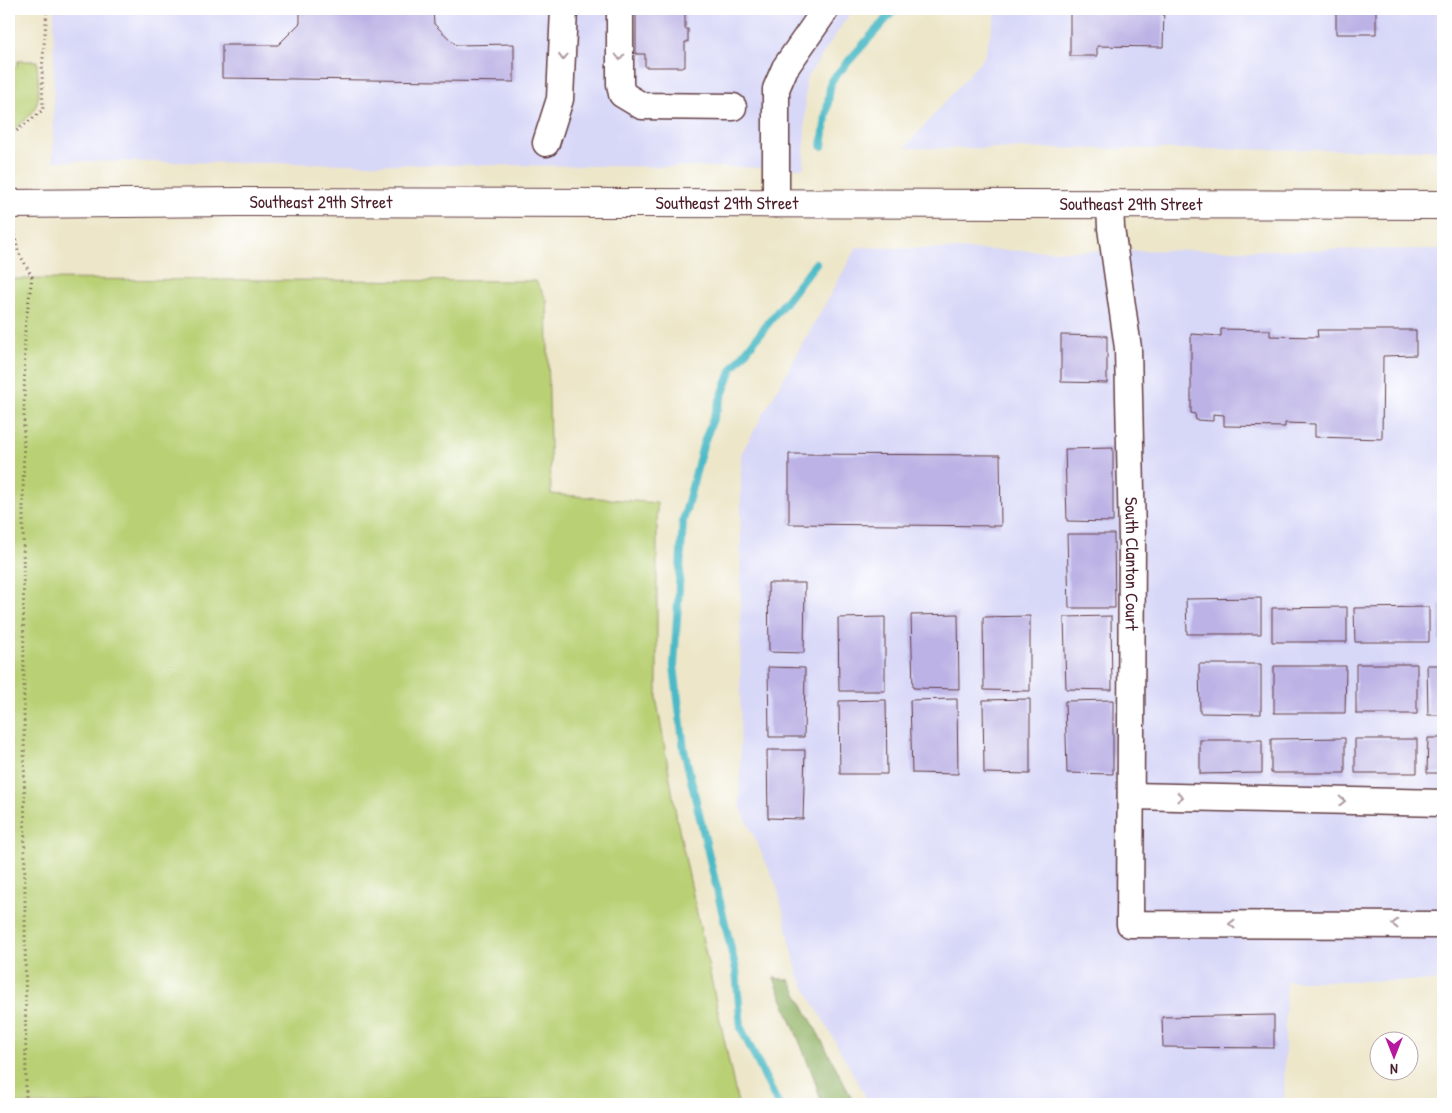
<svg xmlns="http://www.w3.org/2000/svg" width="1452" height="1113" font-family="'Patrick Hand',sans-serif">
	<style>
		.built { fill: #d7d7f8 }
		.green { fill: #b9d074; stroke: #827850 }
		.forest { fill: #92b266; stroke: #6e6848 }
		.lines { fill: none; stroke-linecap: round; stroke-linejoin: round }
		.stream { stroke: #4cbac6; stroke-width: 8 }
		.building { fill: #bcb2e5 }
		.minor-casing { stroke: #623d43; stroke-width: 29 }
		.major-casing { stroke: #623d43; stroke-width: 30 }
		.path { stroke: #623d43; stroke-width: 3; stroke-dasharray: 1 4; stroke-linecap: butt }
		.minor { stroke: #fff; stroke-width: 26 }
		.major { stroke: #fff; stroke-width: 28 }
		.oneway { stroke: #ae9aa0 }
		.labels { text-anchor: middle; stroke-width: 4; stroke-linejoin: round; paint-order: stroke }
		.street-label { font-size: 18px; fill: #4a1f2b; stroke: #fff }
	</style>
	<rect width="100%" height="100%" fill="#fff"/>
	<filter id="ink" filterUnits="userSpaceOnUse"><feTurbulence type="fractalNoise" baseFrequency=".02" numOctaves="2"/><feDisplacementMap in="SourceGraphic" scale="10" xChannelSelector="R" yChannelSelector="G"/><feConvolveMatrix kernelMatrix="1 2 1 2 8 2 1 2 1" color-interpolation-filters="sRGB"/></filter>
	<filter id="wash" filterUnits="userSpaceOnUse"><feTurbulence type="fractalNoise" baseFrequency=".0096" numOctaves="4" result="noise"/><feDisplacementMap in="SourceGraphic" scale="20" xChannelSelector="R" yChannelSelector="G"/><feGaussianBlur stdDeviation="1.12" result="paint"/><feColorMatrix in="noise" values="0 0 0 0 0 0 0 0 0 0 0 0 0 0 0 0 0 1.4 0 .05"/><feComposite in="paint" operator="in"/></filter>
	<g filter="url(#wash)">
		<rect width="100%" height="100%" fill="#ede6c9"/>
		<path class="built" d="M 54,9 L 853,9 L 806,79 L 804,168 L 53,161 Z
			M 997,9 L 1443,9 L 1443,150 L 905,148 L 984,57 Z
			M 857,247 L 1035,251 L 1443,249 L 1443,981 L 1286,981 L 1284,1104 L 870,1104 L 798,975 L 777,887 L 740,806 L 741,454 Z"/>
		<path class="green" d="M 18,61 L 37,61 C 39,103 44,107 9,133 L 9,69 L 17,66 Z
			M 9,279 L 536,281 L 547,300 L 551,494 L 657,503 L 657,702 L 677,820 L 738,1104 L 9,1104 Z"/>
		<path class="forest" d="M 774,978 L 790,980 L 855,1104 L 822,1104 L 814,1078 Z"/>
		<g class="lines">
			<path class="stream" d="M 822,146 L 831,81 L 895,9
				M 778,1104 L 741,1028 L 736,970 L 684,750 L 674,666 L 683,521 L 703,445 L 732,369 L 816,263"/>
		</g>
		<g id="blocks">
			<path class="building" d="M 300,9 L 433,9 L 434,24 L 456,45 L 514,44 L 514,82 L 222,78 L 222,45 L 278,45 L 300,23 Z
				M 636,9 L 685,9 L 685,29 L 688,29 L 688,42 L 685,42 L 685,67 L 645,67 L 645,54 L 636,54 Z
				M 1070,9 L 1164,9 L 1163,47 L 1097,46 L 1097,56 L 1070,56 Z
				M 1336,9 L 1376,9 L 1376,34 L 1336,34 Z
				M 1221,329 L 1270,330 L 1270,336 L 1318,337 L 1317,330 L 1416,330 L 1416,355 L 1383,356 L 1382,439 L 1315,437 L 1315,424 L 1285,423 L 1285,427 L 1224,426 L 1224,415 L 1213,414 L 1213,421 L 1196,420 L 1195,414 L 1191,413 L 1191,334 L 1221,336 Z
				M 1061,335 L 1107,336 L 1107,383 L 1061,382 Z
				M 1113,448 L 1113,522 L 1067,521 L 1065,449 Z
				M 789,454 L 1000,455 L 1001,526 L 789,524 Z
				M 1067,534 L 1114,534 L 1115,608 L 1069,608 Z
				M 768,583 L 805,583 L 804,653 L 769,652 Z
				M 1261,598 L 1261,634 L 1187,634 L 1186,599 Z
				M 1439,605 L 1443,605 L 1443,641 L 1439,641 Z
				M 1347,607 L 1347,642 L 1272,642 L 1272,608 Z
				M 1429,607 L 1429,642 L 1355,642 L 1354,608 Z
				M 958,614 L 959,689 L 913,688 L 911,615 Z
				M 1030,616 L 1030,691 L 984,690 L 983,617 Z
				M 1111,616 L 1112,690 L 1066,689 L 1064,617 Z
				M 885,617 L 885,691 L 839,691 L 838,618 Z
				M 1199,664 L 1261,664 L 1261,714 L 1200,713 Z
				M 1356,664 L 1417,664 L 1417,714 L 1356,714 Z
				M 1427,665 L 1443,665 L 1443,715 L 1428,715 Z
				M 1274,666 L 1346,666 L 1345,713 L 1274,713 Z
				M 768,667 L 805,668 L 804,737 L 769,737 Z
				M 957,699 L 958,774 L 912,773 L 910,700 Z
				M 1030,699 L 1030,774 L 984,773 L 983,700 Z
				M 886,700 L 887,774 L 840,774 L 839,701 Z
				M 1113,700 L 1113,774 L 1067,773 L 1065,701 Z
				M 1345,738 L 1345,773 L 1271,773 L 1271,739 Z
				M 1428,738 L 1443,738 L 1443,773 L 1427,773 Z
				M 1355,739 L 1417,739 L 1417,773 L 1355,773 Z
				M 1200,740 L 1262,740 L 1262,773 L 1200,774 Z
				M 767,750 L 805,750 L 803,819 L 768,818 Z
				M 1274,1015 L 1274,1048 L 1163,1047 L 1162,1017 Z"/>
		</g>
	</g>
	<g filter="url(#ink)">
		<use href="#blocks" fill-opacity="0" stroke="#623d43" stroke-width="1"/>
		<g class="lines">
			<defs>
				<g id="minor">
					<path d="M 620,9 L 620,84 L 622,94 L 642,106 L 733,107"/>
					<path d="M 546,143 L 560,99 L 564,9"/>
					<path d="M 776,204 L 776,89 L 785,68 L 826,9"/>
					<path id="s1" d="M 1110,204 L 1111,228 L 1128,348 L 1132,539 L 1130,924 L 1443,925"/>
					<path d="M 1131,796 L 1443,803"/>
				</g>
				<g id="major">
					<path id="s2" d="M 9,204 L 239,202 L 1443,205"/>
				</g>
			</defs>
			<use href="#minor" class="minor-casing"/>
			<use href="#major" class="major-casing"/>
			<path class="path" d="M 9,137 L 43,110 L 42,70 L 47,9
				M 14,230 L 18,251 L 32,277 L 25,328 L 23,508 L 26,1104"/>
			<use href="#minor" class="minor"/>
			<use href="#major" class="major"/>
		</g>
		<defs><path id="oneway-chevron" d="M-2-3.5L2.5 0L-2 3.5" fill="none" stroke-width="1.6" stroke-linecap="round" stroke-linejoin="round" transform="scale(1.25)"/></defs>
		<g class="oneway">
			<use href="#oneway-chevron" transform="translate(563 57) rotate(92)"/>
			<use href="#oneway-chevron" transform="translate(620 57) rotate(90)"/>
			<use href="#oneway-chevron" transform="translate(1180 797) rotate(1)"/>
			<use href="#oneway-chevron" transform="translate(1342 801) rotate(1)"/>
			<use href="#oneway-chevron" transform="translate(1232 924) rotate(-180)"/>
			<use href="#oneway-chevron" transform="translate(1395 924) rotate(-180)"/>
		</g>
	</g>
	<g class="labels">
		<g class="street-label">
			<text dy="6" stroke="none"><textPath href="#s2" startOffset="312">Southeast 29th Street</textPath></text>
			<text dy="6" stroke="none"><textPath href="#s2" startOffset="718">Southeast 29th Street</textPath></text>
			<text dy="6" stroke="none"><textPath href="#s2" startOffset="1122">Southeast 29th Street</textPath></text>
			<text dy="6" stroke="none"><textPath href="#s1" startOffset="361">South Clanton Court</textPath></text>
		</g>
	</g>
	<rect width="1452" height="1113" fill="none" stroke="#fff" stroke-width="30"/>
	<g transform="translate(1394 1056) rotate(180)"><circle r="24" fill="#ffffff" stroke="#b7a5aa"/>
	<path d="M0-4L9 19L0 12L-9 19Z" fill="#b5179e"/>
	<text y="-8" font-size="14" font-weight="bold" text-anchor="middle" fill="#4a1f2b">N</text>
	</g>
</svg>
